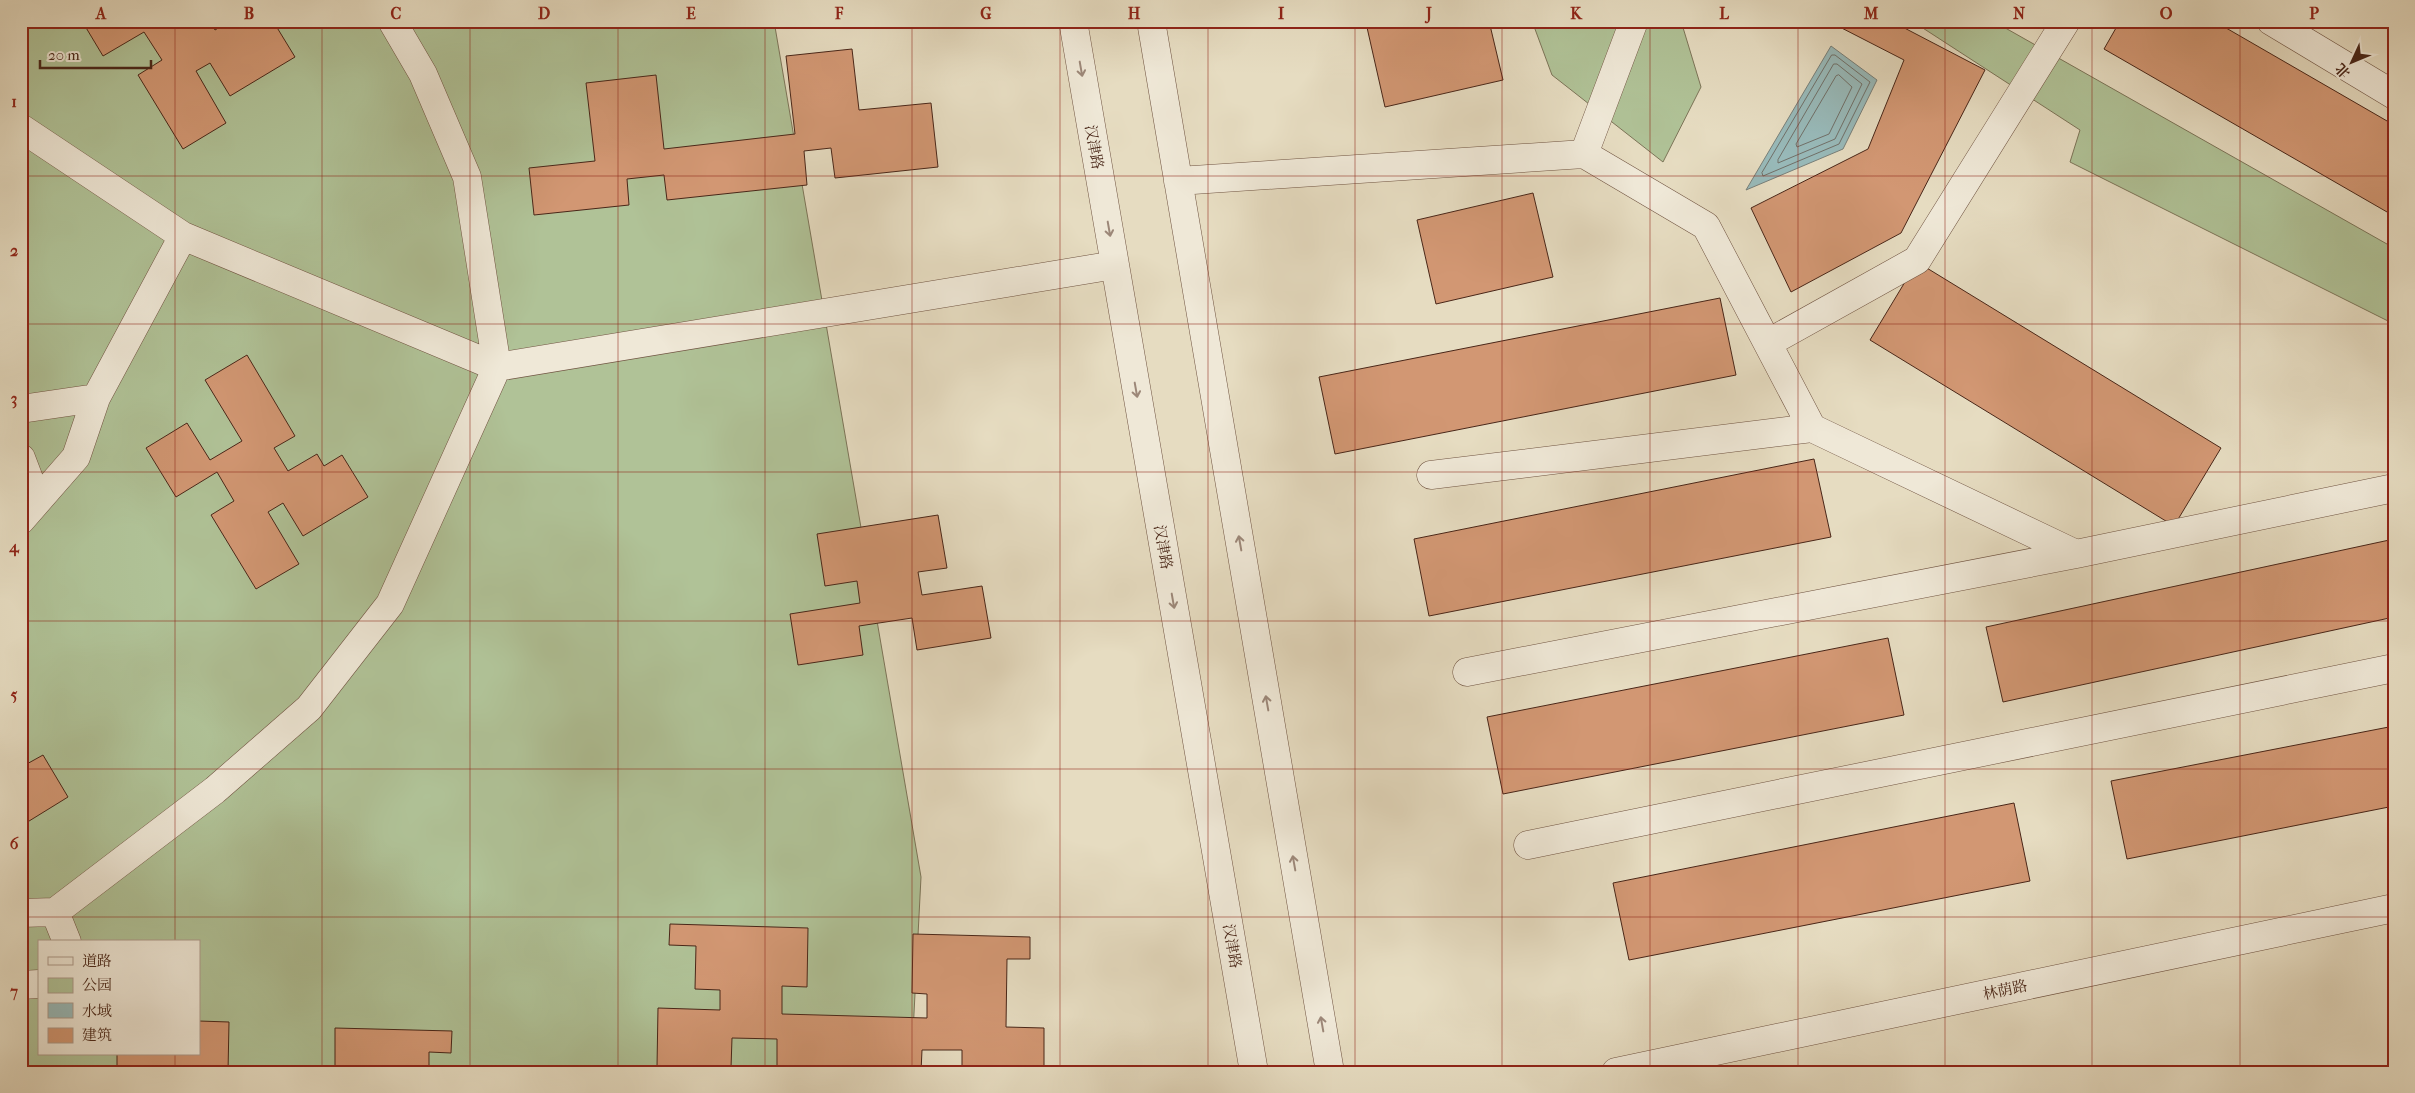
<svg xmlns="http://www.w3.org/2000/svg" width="2415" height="1093" font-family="'IM FELL French Canon','Noto Serif SC',serif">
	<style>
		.green { fill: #b0c297; stroke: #7c7458; fill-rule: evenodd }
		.water { fill: #98baba; stroke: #787f79 }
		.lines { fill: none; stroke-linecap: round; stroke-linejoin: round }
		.shore { stroke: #707069; stroke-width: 1 }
		.building { fill: #d29773; stroke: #492618 }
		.minor-casing { stroke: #705442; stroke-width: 29 }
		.minor { stroke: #efe8d7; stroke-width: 28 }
		.oneway { stroke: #9c8778 }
		.grid { fill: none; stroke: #8f2418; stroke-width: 1; stroke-opacity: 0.55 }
		.labels { text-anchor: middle; stroke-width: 4; stroke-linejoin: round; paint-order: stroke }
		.street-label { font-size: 15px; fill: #492618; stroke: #efe8d7 }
		.neatline { fill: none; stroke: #8f2418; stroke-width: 2 }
		.grid-label { font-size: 16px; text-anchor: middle; font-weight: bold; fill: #8f2418 }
	</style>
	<rect width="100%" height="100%" fill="#e6dcc1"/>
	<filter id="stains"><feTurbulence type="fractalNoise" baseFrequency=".004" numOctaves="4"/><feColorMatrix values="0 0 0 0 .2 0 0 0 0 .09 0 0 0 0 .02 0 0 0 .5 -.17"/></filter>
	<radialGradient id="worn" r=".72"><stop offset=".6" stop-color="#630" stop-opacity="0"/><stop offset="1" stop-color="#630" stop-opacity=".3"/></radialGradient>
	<path class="green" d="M 21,21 L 774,21 L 921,877 L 911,1072 L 21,1072 ZM 39,942 L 199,942 L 199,1054 L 39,1054 Z
		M 1532,21 L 1681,21 L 1701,87 L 1663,162 L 1552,75 Z
		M 1912,21 L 1993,21 L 2394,248 L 2394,324 L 2070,162 L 2080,130 Z"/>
	<path class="water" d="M 1831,46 L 1877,80 L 1843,149 L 1746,190 Z"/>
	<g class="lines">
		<path class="shore" d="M 1832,55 L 1835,55 L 1870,82 L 1839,144 L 1763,176 L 1762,173 Z
			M 1834,64 L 1837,64 L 1862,84 L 1835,139 L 1778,163 L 1778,160 Z
			M 1839,75 L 1852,87 L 1829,134 L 1797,147 L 1796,144 L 1836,76 Z"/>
	</g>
	<path class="building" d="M 82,21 L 210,21 L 215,30 L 230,21 L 250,21 L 252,25 L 257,21 L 273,21 L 295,57 L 230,96 L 210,63 L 196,71 L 226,123 L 183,149 L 138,75 L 162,60 L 144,32 L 103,56 Z
		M 1375,21 L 1489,21 L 1503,80 L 1385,107 L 1366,23 Z
		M 1828,21 L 1891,21 L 1985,70 L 1901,233 L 1791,292 L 1751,208 L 1868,149 L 1904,60 Z
		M 2120,21 L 2214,21 L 2394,125 L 2394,216 L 2104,49 Z
		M 852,49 L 859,110 L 931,103 L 938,167 L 835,178 L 831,148 L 804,151 L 807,185 L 667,200 L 664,175 L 627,179 L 629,205 L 534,215 L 529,168 L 595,161 L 586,83 L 656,75 L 664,149 L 795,134 L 786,56 Z
		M 1533,193 L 1553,277 L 1436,304 L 1417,220 Z
		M 1917,262 L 2221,448 L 2174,526 L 1870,340 Z
		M 1720,298 L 1736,375 L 1335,454 L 1319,377 Z
		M 247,355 L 295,436 L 274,448 L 288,471 L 317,454 L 324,466 L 342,455 L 368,497 L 303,536 L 283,503 L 268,512 L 299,564 L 256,589 L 211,515 L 234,501 L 217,472 L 176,497 L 146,448 L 187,423 L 210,460 L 242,441 L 205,380 Z
		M 1814,459 L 1831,537 L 1429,616 L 1414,539 Z
		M 938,515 L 947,568 L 918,572 L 922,595 L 982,586 L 991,638 L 917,650 L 912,618 L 859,626 L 863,655 L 798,665 L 790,614 L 860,603 L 857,581 L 825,586 L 817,534 Z
		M 2394,539 L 2394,617 L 2003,702 L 1986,627 Z
		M 1888,638 L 1904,715 L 1503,794 L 1487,717 Z
		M 2394,726 L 2394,806 L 2127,859 L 2111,781 Z
		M 43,755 L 68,797 L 21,826 L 21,759 L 25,765 Z
		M 2014,803 L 2030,881 L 1629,960 L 1613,883 Z
		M 670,924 L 808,928 L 807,987 L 782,986 L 782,1014 L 927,1018 L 927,994 L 912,993 L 913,934 L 1030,937 L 1030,959 L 1007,959 L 1006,1027 L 1044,1028 L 1044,1072 L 962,1072 L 962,1050 L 922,1050 L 921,1072 L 777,1070 L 777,1039 L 732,1038 L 731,1068 L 657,1067 L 658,1008 L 720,1010 L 720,990 L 695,989 L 696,946 L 669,945 Z
		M 199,1021 L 229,1022 L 228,1072 L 117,1072 L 117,1054 L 199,1054 Z
		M 335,1028 L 452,1031 L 451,1053 L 429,1052 L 429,1072 L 335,1072 Z"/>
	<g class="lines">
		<defs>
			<path id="minor" d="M 392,21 L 423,74 L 467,177 L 497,367
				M 1073,21 L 1254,1072
				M 1151,21 L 1330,1072
				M 2271,21 L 2394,95
				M 21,128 L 183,236
				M 1584,154 L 1634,21
				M 1178,181 L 1584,154 L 1706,226 L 1812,428 L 2076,554 L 2394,488
				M 1768,343 L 1917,260 L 2066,21
				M 21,409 L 96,398
				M 21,458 L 32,487 L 21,509
				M 1431,475 L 1812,428
				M 21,520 L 76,457 L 96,398 L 183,236 L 497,367
				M 1467,672 L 2076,554
				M 1528,845 L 2394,668
				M 55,912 L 67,942
				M 21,913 L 55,912 L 215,790 L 309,708 L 390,604 L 497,367 L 1115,265
				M 21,985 L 39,984
				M 1616,1072 L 2394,908"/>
		</defs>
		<use href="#minor" class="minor-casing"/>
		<use href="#minor" class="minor"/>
	</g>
	<defs><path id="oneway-shaft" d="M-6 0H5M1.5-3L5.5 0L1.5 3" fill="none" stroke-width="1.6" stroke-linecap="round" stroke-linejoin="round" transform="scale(1.25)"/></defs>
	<g class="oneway">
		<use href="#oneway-shaft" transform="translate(1081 69) rotate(80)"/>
		<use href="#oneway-shaft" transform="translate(1109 229) rotate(80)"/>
		<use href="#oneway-shaft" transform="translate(1136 390) rotate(80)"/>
		<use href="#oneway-shaft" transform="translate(1240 543) rotate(-100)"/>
		<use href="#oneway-shaft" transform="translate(1173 601) rotate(80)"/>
		<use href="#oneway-shaft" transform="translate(1267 703) rotate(-100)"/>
		<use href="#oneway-shaft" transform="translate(1294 863) rotate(-100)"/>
		<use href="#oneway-shaft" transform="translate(1322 1024) rotate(-100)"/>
	</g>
	<path class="grid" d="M 175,21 L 175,942M 322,21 L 322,1072M 470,21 L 470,1072M 618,21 L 618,1072M 765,21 L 765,1072M 912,21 L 912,1072M 1060,21 L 1060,1072M 1208,21 L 1208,1072M 1355,21 L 1355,1072M 1502,21 L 1502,1072M 1650,21 L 1650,1072M 1798,21 L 1798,1072M 1945,21 L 1945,1072M 2092,21 L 2092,1072M 2240,21 L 2240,1072M 21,176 L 2394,176M 21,324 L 2394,324M 21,472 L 2394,472M 21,621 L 2394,621M 21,769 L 2394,769M 21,917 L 2394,917M 175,1054 L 175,1072"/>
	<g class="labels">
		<g class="street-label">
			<text transform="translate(1094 147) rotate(80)" y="5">汉津路</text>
			<text transform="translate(1163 547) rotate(80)" y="5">汉津路</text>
			<text transform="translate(1232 946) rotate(80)" y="5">汉津路</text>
			<text transform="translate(2005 990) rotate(-12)" y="5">林荫路</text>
		</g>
	</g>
	<rect width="2415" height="1093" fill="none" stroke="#e6dcc1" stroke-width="55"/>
	<rect x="38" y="940" width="162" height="115" fill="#efe8d7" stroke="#ad9a8b"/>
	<rect x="48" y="957" width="25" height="8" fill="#efe8d7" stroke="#ad9a8b"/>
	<text x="82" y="966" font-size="15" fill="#492618">道路</text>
	<rect x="48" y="978" width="25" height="15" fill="#b0c297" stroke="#ad9a8b"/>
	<text x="82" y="990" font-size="15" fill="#492618">公园</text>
	<rect x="48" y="1003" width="25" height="15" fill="#98baba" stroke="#ad9a8b"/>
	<text x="82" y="1016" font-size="15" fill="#492618">水域</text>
	<rect x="48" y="1028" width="25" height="15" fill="#d29773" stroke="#ad9a8b"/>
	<text x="82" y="1040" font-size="15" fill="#492618">建筑</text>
	<g transform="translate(2352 62) rotate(226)" stroke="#efe8d7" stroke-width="4" paint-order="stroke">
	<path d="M0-4L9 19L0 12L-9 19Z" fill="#492618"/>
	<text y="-8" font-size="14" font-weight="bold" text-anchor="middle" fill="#492618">北</text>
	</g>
	<path d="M40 60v8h111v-8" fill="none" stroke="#492618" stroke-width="2.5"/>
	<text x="48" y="60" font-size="15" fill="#492618" stroke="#efe8d7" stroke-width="4" paint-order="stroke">20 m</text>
	<rect x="28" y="28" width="2360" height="1038" class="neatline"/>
	<g class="grid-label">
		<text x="101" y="19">A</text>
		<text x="249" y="19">B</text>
		<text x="396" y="19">C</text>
		<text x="544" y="19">D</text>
		<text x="691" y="19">E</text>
		<text x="839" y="19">F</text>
		<text x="986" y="19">G</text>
		<text x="1134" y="19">H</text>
		<text x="1281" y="19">I</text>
		<text x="1429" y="19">J</text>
		<text x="1576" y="19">K</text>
		<text x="1724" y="19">L</text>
		<text x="1871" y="19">M</text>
		<text x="2019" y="19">N</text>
		<text x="2166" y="19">O</text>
		<text x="2314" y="19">P</text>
		<text x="14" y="107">1</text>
		<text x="14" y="256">2</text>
		<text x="14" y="404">3</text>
		<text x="14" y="552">4</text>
		<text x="14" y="700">5</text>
		<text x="14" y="849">6</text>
		<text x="14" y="997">7</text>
	</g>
	<rect width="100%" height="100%" filter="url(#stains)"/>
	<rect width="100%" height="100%" fill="url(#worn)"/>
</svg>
